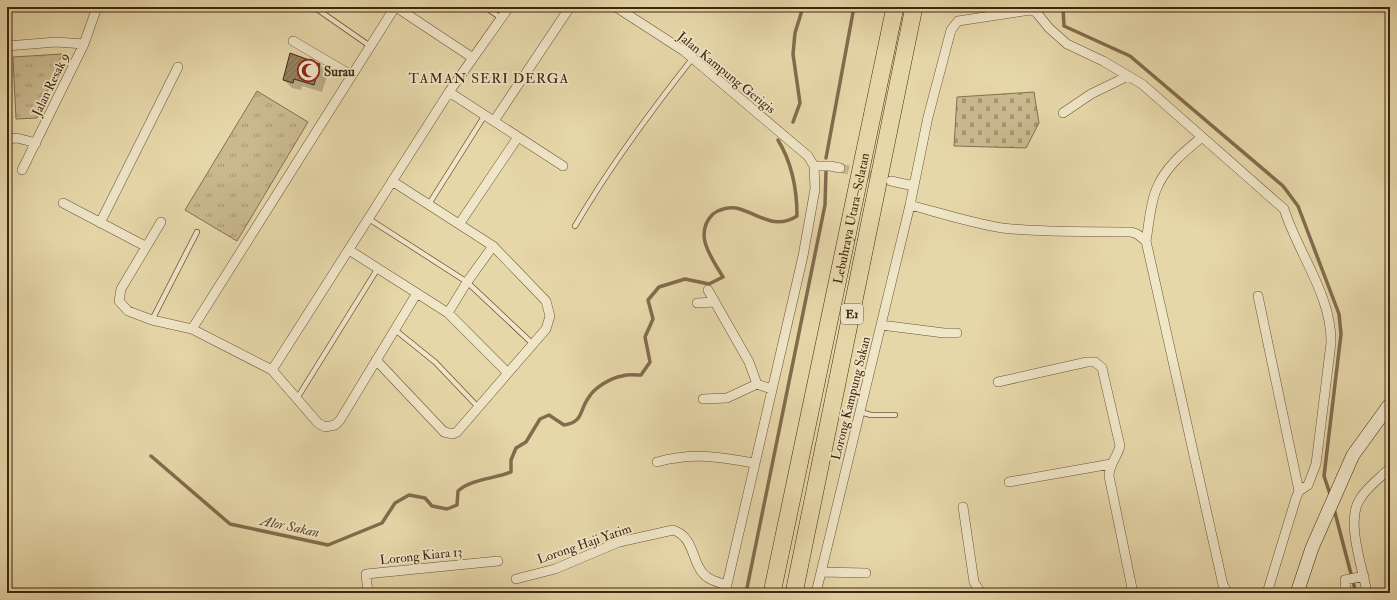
<svg xmlns="http://www.w3.org/2000/svg" width="1397" height="600" font-family="'IM FELL Double Pica',serif">
	<style>
		.cemetery { fill: url(#cemetery-stones); stroke: #85704f }
		.park { fill: url(#park-tufts); stroke: #85704f }
		.shadow { fill: #0003 }
		.lines { fill: none; stroke-linecap: round; stroke-linejoin: round }
		.stream { stroke: #826c4c; stroke-width: 3.5 }
		.building { fill: url(#building-hatch); stroke: #40260f }
		.street-tunnel { stroke: #c5b48a; stroke-width: 9; stroke-dasharray: 9 4.5; stroke-linecap: butt }
		.lane-casing { stroke: #6a5236; stroke-width: 6 }
		.street-casing { stroke: #6a5236; stroke-width: 10 }
		.secondary-casing { stroke: #40260f; stroke-width: 14 }
		.highway-casing { stroke: #40260f; stroke-width: 18 }
		.lane { stroke: #efe5c7; stroke-width: 4.5 }
		.street { stroke: #efe5c7; stroke-width: 9 }
		.secondary { stroke: #efe5c7; stroke-width: 13 }
		.highway { stroke: #e6d7a9; stroke-width: 17 }
		.labels { text-anchor: middle; stroke-width: 3.5; stroke-linejoin: round; paint-order: stroke }
		.shield { fill: #efe5c7; stroke: #745f46; stroke-width: 1 }
		.shield-label { font-size: 12px; font-weight: bold; fill: #40260f }
		.poi-label { font-size: 13px; font-weight: bold; fill: #40260f; stroke: #efe5c7; text-anchor: start }
		.street-label { font-size: 13px; fill: #40260f; stroke: #efe5c7 }
		.neighbourhood-label { font-size: 14px; letter-spacing: 1px; fill: #40260f; stroke: #efe5c7 }
		.water-label { font-size: 14px; font-style: italic; fill: #61492e; stroke: #efe5c7 }
	</style>
	<defs>
		<pattern id="cemetery-stones" width="16" height="16" patternUnits="userSpaceOnUse"><rect width="16" height="16" fill="#cab98f"/><path d="M2 7V4a2 2 0 0 1 4 0v3zM10 15v-3a2 2 0 0 1 4 0v3z" fill="#a59673"/></pattern>
		<pattern id="park-tufts" width="24" height="20" patternUnits="userSpaceOnUse"><rect width="24" height="20" fill="#cab98f"/><path d="M3 7l-1-3M5 7V3M7 7l1-3M15 17l-1-3M17 17v-4M19 17l1-3" fill="none" stroke="#a59673"/></pattern>
		<pattern id="building-hatch" width="6" height="6" patternUnits="userSpaceOnUse"><rect width="6" height="6" fill="#96825f"/><path d="M-1 1l2-2M0 6l6-6M5 7l2-2" fill="none" stroke="#7c6a4d"/></pattern>
	</defs>
	<rect width="100%" height="100%" fill="#e6d7a9"/>
	<filter id="stains"><feTurbulence type="fractalNoise" baseFrequency=".005" numOctaves="4"/><feColorMatrix values="0 0 0 0 .2 0 0 0 0 .09 0 0 0 0 .02 0 0 0 .5 -.17"/></filter>
	<radialGradient id="worn" r=".72"><stop offset=".6" stop-color="#630" stop-opacity="0"/><stop offset="1" stop-color="#630" stop-opacity=".3"/></radialGradient>
	<path class="cemetery" d="M 1034,92 L 1039,123 L 1026,148 L 954,146 L 957,97 Z"/>
	<path class="park" d="M 62,54 L 37,118 L 16,119 L 13,57 Z
		M 257,91 L 308,122 L 237,241 L 185,210 Z"/>
	<path class="shadow" d="M 320,65 L 328,73 L 322,92 L 302,86 L 301,90 L 292,88 L 284,80 Z"/>
	<g class="lines">
		<path class="stream" d="M 1063,7 L 1064,26 L 1130,56 L 1283,186 L 1298,206 L 1339,314 L 1341,334 L 1324,476 L 1331,497
			M 793,122 L 800,103 L 793,54 L 795,33 L 803,7
			M 826,158 L 854,7
			M 151,456 L 230,524 L 328,545 L 382,523 L 395,503 L 409,495 L 425,498 L 432,506 L 447,509 L 457,505 L 458,491 C 471,479 494,479 511,472 L 511,460 L 516,448 L 526,442 L 540,419 L 549,415 L 564,425 C 584,422 579,410 589,397 C 595,387 611,378 622,376 C 628,374 635,375 641,375 L 650,362 L 645,337 L 653,319 L 648,300 L 659,287 L 685,279 L 709,284 L 723,277 C 711,257 693,234 713,214 C 719,209 729,207 736,208 C 758,213 774,231 797,216 C 797,189 792,163 778,140
			M 1334,509 L 1356,593
			M 746,593 L 825,205 L 826,171"/>
	</g>
	<path class="building" d="M 290,53 L 320,64 L 314,85 L 294,79 L 293,83 L 283,80 Z"/>
	<g class="lines">
		<path class="street-tunnel" d="M 840,168 L 882,178"/>
		<defs>
			<path id="lane" d="M 314,7 L 370,46
				M 485,7 L 501,18
				M 429,204 L 485,115
				M 369,219 L 467,282 L 533,344
				M 575,226 C 610,166 650,112 692,59
				M 152,320 L 197,232
				M 394,329 L 435,362 L 479,408
				M 296,400 L 378,268
				M 860,412 L 871,415 L 895,415"/>
			<path id="street" d="M 396,7 L 473,58
				M 616,7 L 684,51 L 808,156 L 814,166 L 815,189 L 803,256 L 725,593
				M 293,41 L 351,75
				M 7,46 L 56,42 L 84,44
				M 449,92 L 563,166
				M 1063,113 L 1091,94 L 1128,76
				M 494,121 L 570,7
				M 7,139 L 17,138 L 36,143
				M 814,166 L 830,166 L 840,168
				M 22,170 L 84,44 L 97,7
				M 891,181 L 914,186
				M 63,203 L 145,246
				M 910,205 C 940,213 971,223 1002,228 C 1045,233 1089,231 1131,232 L 1137,234 L 1146,241 L 1223,585 L 1228,593
				M 161,222 L 121,289 L 119,301 L 128,311 L 152,320 L 192,329 L 272,370 L 318,423 L 325,427 L 335,425 L 340,420 L 417,293
				M 100,223 L 178,67
				M 460,223 L 518,137
				M 1146,241 C 1149,224 1150,205 1156,190 C 1165,167 1184,152 1202,137
				M 349,250 L 448,313 L 508,373
				M 708,290 L 749,362 L 757,384 L 771,389
				M 1258,296 L 1299,491
				M 697,303 L 715,302
				M 448,313 L 467,282 L 493,246
				M 881,325 L 944,333 L 957,333
				M 192,329 L 395,7
				M 376,360 L 444,432 L 453,434 L 457,432 L 546,329 L 550,316 L 546,301 L 493,246 L 392,181
				M 272,370 L 449,92 L 509,7
				M 998,382 L 1087,362 L 1095,362 L 1102,368 L 1120,446 C 1117,458 1109,464 1109,476 L 1133,593
				M 703,399 L 727,398 L 757,384
				M 657,462 C 694,452 717,457 754,463
				M 1009,482 L 1111,464
				M 963,507 L 974,582 L 981,593
				M 821,572 L 866,573
				M 516,579 L 555,569 L 619,542 L 673,530 C 696,537 691,566 707,577 C 712,581 721,583 727,585
				M 368,593 L 366,574 L 498,561
				M 816,593 L 910,205 L 928,117 L 951,30 L 958,21 L 1030,10 L 1036,12 L 1049,28 L 1067,44 L 1103,61 L 1142,84 L 1284,209 C 1298,253 1332,296 1331,343 L 1316,464 L 1308,485 L 1299,491 L 1296,498 L 1267,593
				M 1346,593 L 1345,580 L 1364,576
				M 1367,593 C 1363,568 1345,521 1360,499 C 1367,487 1380,478 1390,468"/>
			<path id="secondary" d="M 1297,593 L 1312,548 L 1353,455 L 1390,404"/>
			<g id="highway">
				<path id="s1" d="M 772,593 L 895,7"/>
				<path d="M 794,593 L 914,7"/>
			</g>
		</defs>
		<use href="#lane" class="lane-casing"/>
		<use href="#street" class="street-casing"/>
		<use href="#secondary" class="secondary-casing"/>
		<use href="#highway" class="highway-casing"/>
		<use href="#lane" class="lane"/>
		<use href="#street" class="street"/>
		<use href="#secondary" class="secondary"/>
		<use href="#highway" class="highway"/>
	</g>
	<defs>
		<symbol id="mosque-ring" viewBox="-11 -11 22 22"><circle r="9.5" fill="#efe5c7" stroke="#8f2418" stroke-width="1.5"/><path d="M3.5-4.9A6 6 0 1 0 3.5 4.9A5 5 0 1 1 3.5-4.9Z" fill="#8f2418"/></symbol>
	</defs>
	<g fill-rule="evenodd">
		<use href="#mosque-ring" x="296" y="58" width="25" height="25"/>
	</g>
	<g class="labels">
		<rect class="shield" x="841" y="304" width="22" height="20" rx="3"/>
		<g class="shield-label">
			<text x="852" y="318">E1</text>
		</g>
		<g class="poi-label">
			<text x="324" y="76">Surau</text>
		</g>
		<g class="street-label">
			<text transform="translate(727 72) rotate(39)" y="5">Jalan Kampung Gerigis</text>
			<text transform="translate(50 84) rotate(-64)" y="5">Jalan Resak 9</text>
			<text dy="5" stroke="none"><textPath href="#s1" startOffset="383">Lebuhraya Utara–Selatan</textPath></text>
			<text transform="translate(850 398) rotate(-76)" y="5">Lorong Kampung Sakan</text>
			<text transform="translate(584 543) rotate(-19)" y="5">Lorong Haji Yatim</text>
			<text transform="translate(421 555) rotate(-6)" y="5">Lorong Kiara 13</text>
		</g>
		<g class="neighbourhood-label">
			<text x="489" y="83">TAMAN SERI DERGA</text>
		</g>
		<g class="water-label">
			<text transform="translate(290 526) rotate(12)" y="5">Alor Sakan</text>
		</g>
	</g>
	<rect width="1397" height="600" fill="none" stroke="#e6d7a9" stroke-width="24"/>
	<rect x="8" y="8" width="1381" height="584" fill="none" stroke="#40260f" stroke-width="2"/>
	<rect x="12" y="12" width="1373" height="576" fill="none" stroke="#40260f"/>
	<rect width="100%" height="100%" filter="url(#stains)"/>
	<rect width="100%" height="100%" fill="url(#worn)"/>
</svg>
